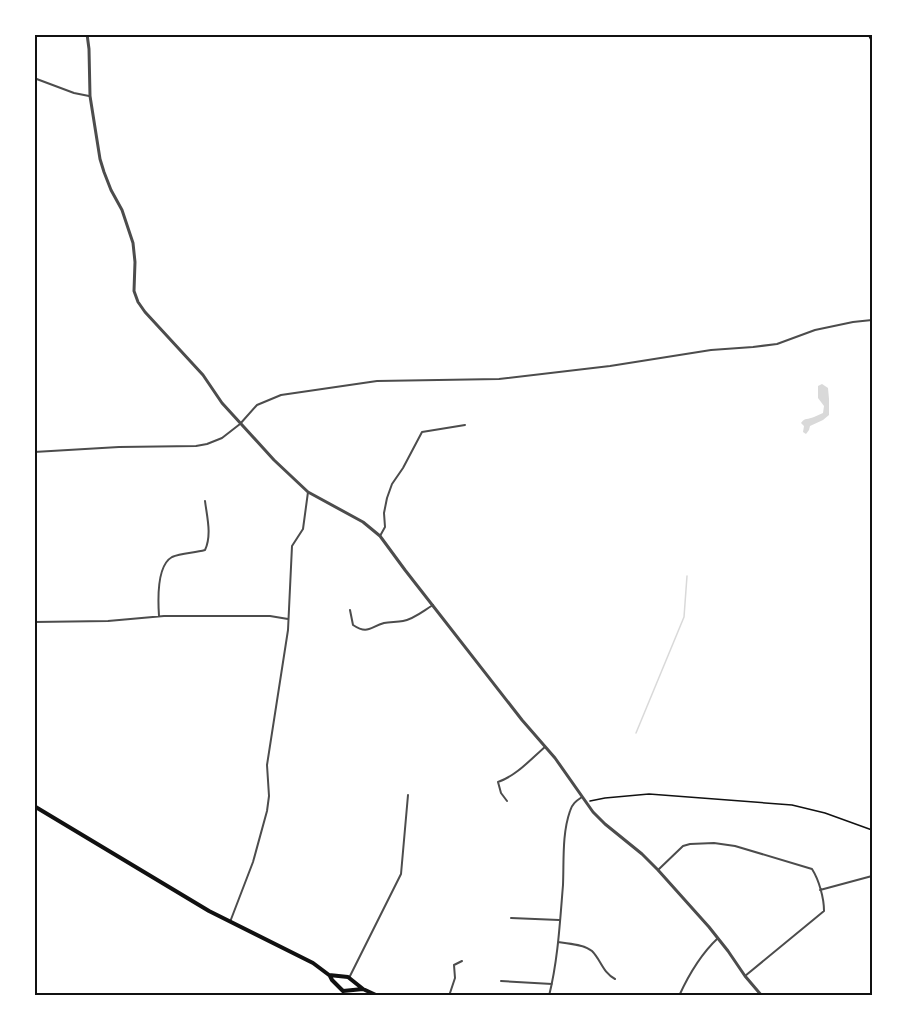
<svg xmlns="http://www.w3.org/2000/svg" width="907" height="1030" font-family="Literata,serif">
	<style>
		.water { fill: #d9d9d9 }
		.lines { fill: none; stroke-linecap: round; stroke-linejoin: round }
		.stream { stroke: #d9d9d9; stroke-width: 1.5 }
		.path { stroke: #111; stroke-width: 1.5 }
		.minor { stroke: #4c4c4c; stroke-width: 2 }
		.tertiary { stroke: #4c4c4c; stroke-width: 3 }
		.secondary { stroke: #111; stroke-width: 4 }
		.neatline { fill: none; stroke: #111; stroke-width: 2 }
	</style>
	<rect width="100%" height="100%" fill="#fff"/>
	<path class="water" d="M 822,384 L 828,388 L 829,399 L 829,415 L 823,420 L 810,426 L 809,430 L 806,434 L 803,432 L 804,426 L 801,423 C 805,417 808,420 814,417 C 817,416 820,414 823,413 L 824,406 L 818,398 L 818,386 Z"/>
	<g class="lines">
		<path class="stream" d="M 636,733 L 684,617 L 687,576"/>
		<path class="path" d="M 868,34 L 872,42
			M 590,801 L 605,798 L 649,794 L 792,805 L 825,813 L 872,830"/>
		<path class="minor" d="M 34,78 L 74,93 L 89,96
			M 34,452 L 119,447 L 196,446 L 207,444 L 222,438 L 240,424 L 257,405 L 281,395 L 377,381 L 499,379 L 610,366 L 711,350 L 753,347 L 777,344 L 815,330 L 853,322 L 872,320
			M 380,536 L 385,527 L 384,513 L 387,498 L 392,484 L 403,468 L 422,432 L 465,425
			M 350,610 L 353,625 C 368,635 370,627 384,623 C 390,622 397,622 403,621 C 414,619 423,611 433,605
			M 159,616 C 158,601 156,566 172,557 C 181,553 194,553 205,550 C 212,535 207,517 205,501
			M 34,622 L 108,621 L 164,616 L 270,616 L 288,619
			M 507,801 L 501,793 L 498,782 C 516,776 531,759 545,747
			M 658,870 L 683,846 L 690,844 L 714,843 L 735,846 L 812,869 C 819,880 824,898 824,911 L 745,976
			M 820,890 L 872,876
			M 511,918 L 559,920
			M 230,922 L 253,862 L 267,811 L 269,796 L 267,765 L 288,630 L 292,546 L 303,529 L 308,492
			M 558,942 C 568,944 584,944 592,951 C 601,960 603,973 615,979
			M 349,978 L 401,874 L 408,795
			M 501,981 L 552,984
			M 301,996 L 301,995
			M 449,996 L 455,978 L 454,965 L 462,961
			M 549,996 C 558,960 560,921 563,885 C 564,860 562,834 570,811 C 572,804 576,801 582,797
			M 679,996 C 689,974 701,954 718,938"/>
		<path class="tertiary" d="M 87,34 L 89,49 L 90,96 L 100,159 L 104,172 L 111,190 L 122,210 L 133,243 L 135,262 L 134,291 L 138,302 L 145,312 L 203,375 L 222,403 L 274,460 L 308,492 L 363,522 L 380,536 L 405,570 L 522,720 L 555,758 L 593,812 L 605,824 L 642,854 L 658,870 L 709,927 L 728,951 L 745,976 L 762,996"/>
		<path class="secondary" d="M 34,806 L 209,911 L 313,963 L 329,975 L 348,977 L 363,989 L 378,996
			M 330,976 L 332,980 L 343,991 L 363,989"/>
	</g>
	<rect width="907" height="1030" fill="none" stroke="#ffffff" stroke-width="72"/>
	<rect x="36" y="36" width="835" height="958" class="neatline"/>
</svg>
